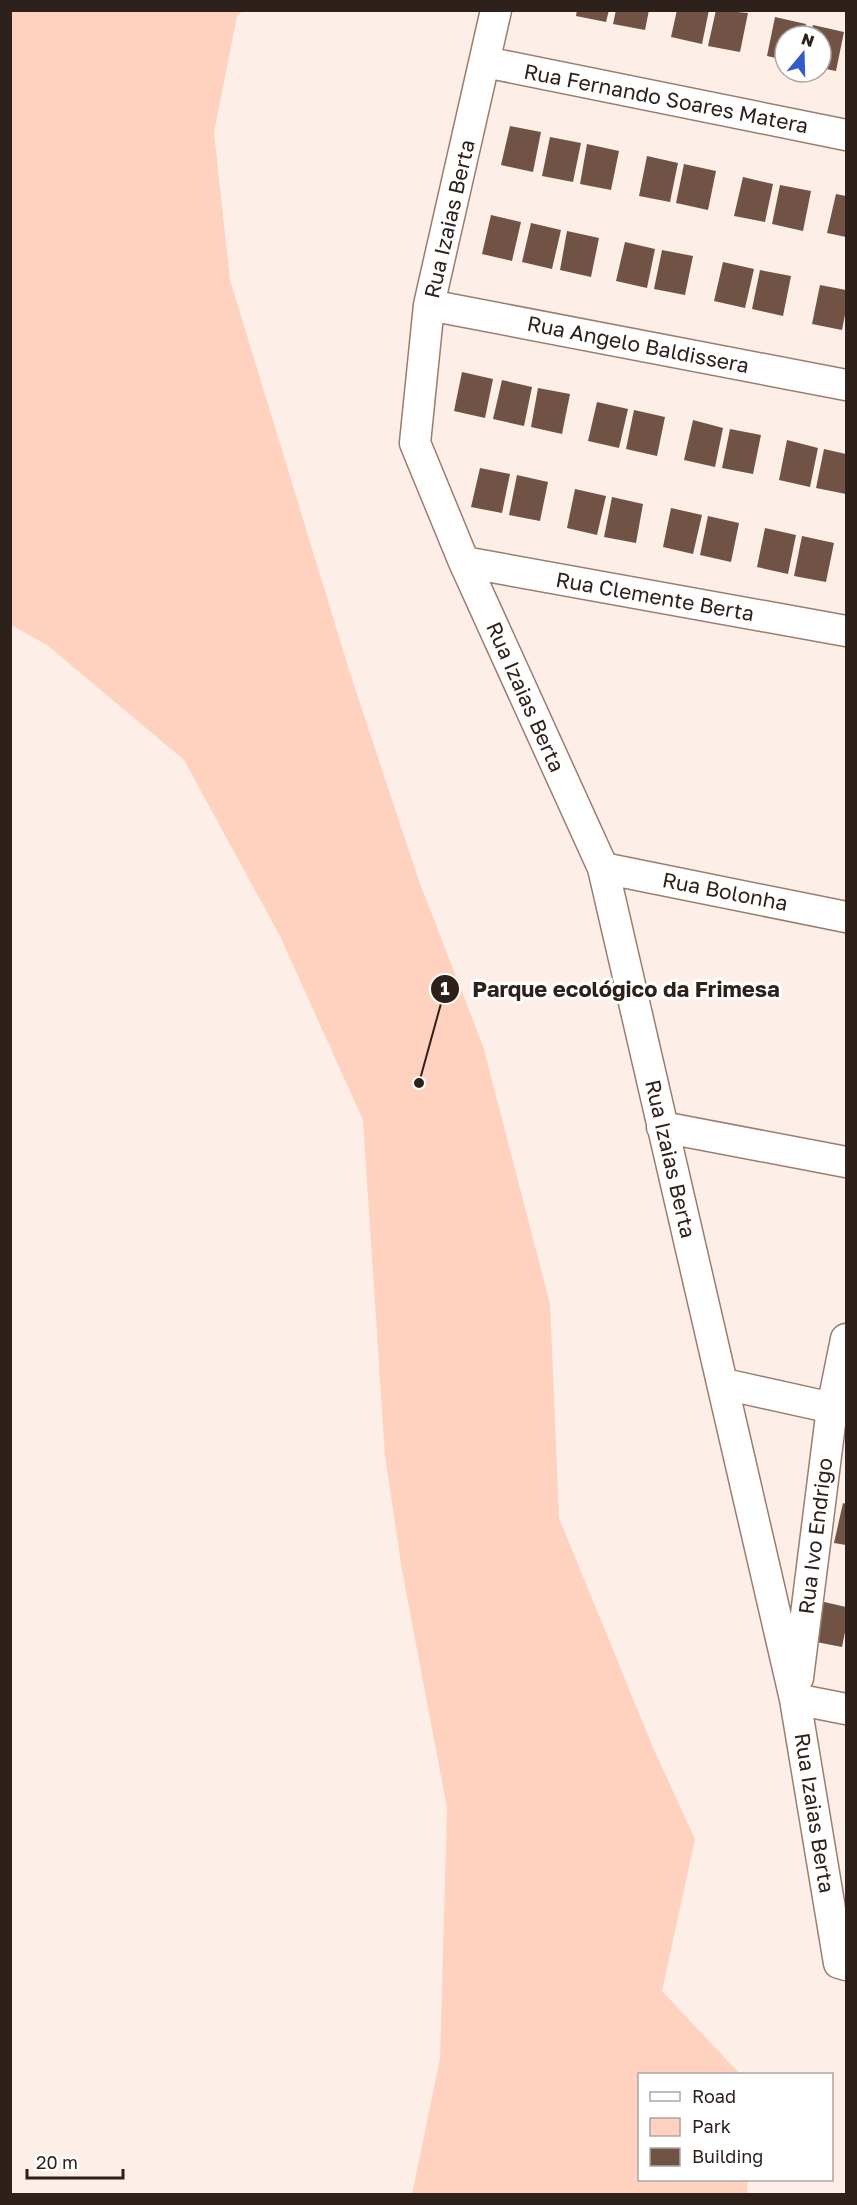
<svg xmlns="http://www.w3.org/2000/svg" width="857" height="2205" font-family="'Golos Text',sans-serif">
	<style>
		.green { fill: #fed2bf }
		.building { fill: #715345 }
		.lines { fill: none; stroke-linecap: round; stroke-linejoin: round }
		.minor-casing { stroke: #9c7c6d; stroke-width: 33 }
		.minor { stroke: #fff; stroke-width: 30 }
		.labels { text-anchor: middle; stroke-width: 6; stroke-linejoin: round; paint-order: stroke }
		.street-label { font-size: 21px; fill: #2e201a; stroke: #fff }
		.leader { fill: none; stroke: #2e201a; stroke-width: 2 }
		.callout-dot { fill: #2e201a; stroke: #fff; stroke-width: 2 }
		.mark-label { font-size: 18px; text-anchor: middle; font-weight: bold; fill: #fff }
		.callout-label { font-size: 22px; text-anchor: middle; font-weight: bold; fill: #2e201a; stroke: #fff; stroke-width: 6; stroke-linejoin: round; paint-order: stroke }
	</style>
	<rect width="100%" height="100%" fill="#fdeee7"/>
	<path class="green" d="M 10,11 L 243,11 L 237,16 L 214,133 L 230,280 L 350,673 L 419,881 L 483,1046 L 550,1304 L 559,1518 L 654,1750 L 695,1839 L 662,1991 L 740,2074 L 640,2074 L 640,2180 L 748,2180 L 747,2194 L 412,2194 L 440,2059 L 447,1808 L 402,1570 L 385,1456 L 363,1120 L 280,936 L 184,760 L 47,645 L 11,625 Z"/>
	<path class="building" d="M 577,10 L 609,10 L 606,22 L 576,16 Z
		M 616,10 L 649,10 L 645,30 L 613,24 Z
		M 677,10 L 709,10 L 702,44 L 671,37 Z
		M 716,10 L 748,13 L 740,52 L 708,46 Z
		M 775,17 L 806,24 L 803,36 L 785,36 L 785,60 L 767,56 Z
		M 813,25 L 844,32 L 836,71 L 821,68 L 821,36 L 810,36 Z
		M 510,126 L 541,132 L 533,172 L 501,165 Z
		M 550,137 L 581,143 L 573,182 L 542,176 Z
		M 587,144 L 619,151 L 611,190 L 580,184 Z
		M 647,156 L 678,163 L 670,202 L 639,196 Z
		M 684,164 L 716,171 L 708,210 L 676,203 Z
		M 743,177 L 773,184 L 765,222 L 734,216 Z
		M 780,185 L 811,191 L 803,231 L 772,224 Z
		M 836,194 L 846,196 L 846,237 L 827,233 Z
		M 491,215 L 521,222 L 512,261 L 482,254 Z
		M 531,223 L 561,230 L 552,269 L 522,262 Z
		M 567,231 L 599,238 L 591,277 L 560,270 Z
		M 625,242 L 655,249 L 647,288 L 616,281 Z
		M 662,250 L 693,256 L 685,295 L 654,289 Z
		M 723,262 L 754,269 L 745,308 L 714,301 Z
		M 760,270 L 791,276 L 783,316 L 752,309 Z
		M 820,285 L 846,290 L 846,310 L 842,330 L 812,324 Z
		M 462,372 L 493,379 L 485,418 L 454,411 Z
		M 502,380 L 532,387 L 524,426 L 493,419 Z
		M 538,388 L 570,394 L 562,434 L 531,427 Z
		M 597,402 L 628,409 L 619,448 L 588,441 Z
		M 634,410 L 665,417 L 657,456 L 626,449 Z
		M 693,420 L 723,428 L 715,467 L 684,460 Z
		M 730,429 L 761,435 L 753,474 L 722,468 Z
		M 787,440 L 818,448 L 810,487 L 779,480 Z
		M 824,449 L 846,454 L 846,494 L 816,488 Z
		M 480,468 L 510,474 L 502,513 L 471,507 Z
		M 517,475 L 548,482 L 540,521 L 509,515 Z
		M 575,489 L 606,496 L 597,535 L 567,528 Z
		M 612,497 L 643,504 L 636,543 L 604,537 Z
		M 671,508 L 702,515 L 693,554 L 663,547 Z
		M 708,516 L 739,523 L 731,562 L 700,555 Z
		M 765,528 L 796,535 L 788,574 L 757,567 Z
		M 802,536 L 834,543 L 826,582 L 794,576 Z
		M 843,1503 L 846,1504 L 846,1545 L 834,1543 Z
		M 820,1601 L 846,1607 L 846,1627 L 842,1647 L 811,1641 Z"/>
	<g class="lines">
		<defs>
			<path id="minor" d="M 496,10 L 429,305 L 415,443 L 464,562 L 603,868 L 795,1699 L 839,1963 L 846,1965
				M 485,62 L 846,135
				M 429,305 L 846,385
				M 464,562 L 846,631
				M 603,868 L 846,917
				M 662,1127 L 846,1162
				M 724,1384 L 846,1411
				M 798,1678 L 832,1408 L 846,1339
				M 795,1699 L 846,1709"/>
		</defs>
		<use href="#minor" class="minor-casing"/>
		<use href="#minor" class="minor"/>
	</g>
	<g class="labels">
		<g class="street-label">
			<text transform="translate(666 99) rotate(11)" y="7">Rua Fernando Soares Matera</text>
			<text transform="translate(450 219) rotate(-77)" y="7">Rua Izaias Berta</text>
			<text transform="translate(638 345) rotate(11)" y="7">Rua Angelo Baldissera</text>
			<text transform="translate(655 597) rotate(10)" y="7">Rua Clemente Berta</text>
			<text transform="translate(525 697) rotate(66)" y="7">Rua Izaias Berta</text>
			<text transform="translate(725 892) rotate(11)" y="7">Rua Bolonha</text>
			<text transform="translate(670 1159) rotate(77)" y="7">Rua Izaias Berta</text>
			<text transform="translate(816 1536) rotate(-83)" y="7">Rua Ivo Endrigo</text>
			<text transform="translate(814 1813) rotate(81)" y="7">Rua Izaias Berta</text>
		</g>
	</g>
	<path class="leader" d="M419 1083L445 989"/>
	<g class="callout-dot">
		<circle cx="419" cy="1083" r="6"/>
		<circle cx="445" cy="989" r="15"/>
	</g>
	<g class="mark-label">
		<text x="445" y="995">1</text>
	</g>
	<g class="callout-label">
		<text x="626" y="997">Parque ecológico da Frimesa</text>
	</g>
	<rect width="857" height="2205" fill="none" stroke="#2e201a" stroke-width="24"/>
	<rect x="638" y="2073" width="195" height="108" fill="#ffffff" stroke="#aba6a3" stroke-width="1.5"/>
	<rect x="650" y="2092" width="30" height="9" fill="#ffffff" stroke="#aba6a3" stroke-width="1.5"/>
	<text x="692" y="2103" font-size="18" fill="#2e201a">Road</text>
	<rect x="650" y="2118" width="30" height="18" fill="#fed2bf" stroke="#aba6a3" stroke-width="1.5"/>
	<text x="692" y="2133" font-size="18" fill="#2e201a">Park</text>
	<rect x="650" y="2148" width="30" height="18" fill="#715345" stroke="#aba6a3" stroke-width="1.5"/>
	<text x="692" y="2163" font-size="18" fill="#2e201a">Building</text>
	<g transform="translate(803 54) rotate(19)"><circle r="28" fill="#ffffff" stroke="#aba6a3" stroke-width="1.5"/>
	<path d="M0-4.5L10 22L0 15L-10 22Z" fill="#335bcb"/>
	<text y="-9" font-size="16" font-weight="bold" text-anchor="middle" fill="#2e201a">N</text>
	</g>
	<path d="M27 2169v9h96v-9" fill="none" stroke="#2e201a" stroke-width="3"/>
	<text x="36" y="2169" font-size="18" fill="#2e201a" stroke="#ffffff" stroke-width="4.5" paint-order="stroke">20 m</text>
</svg>
